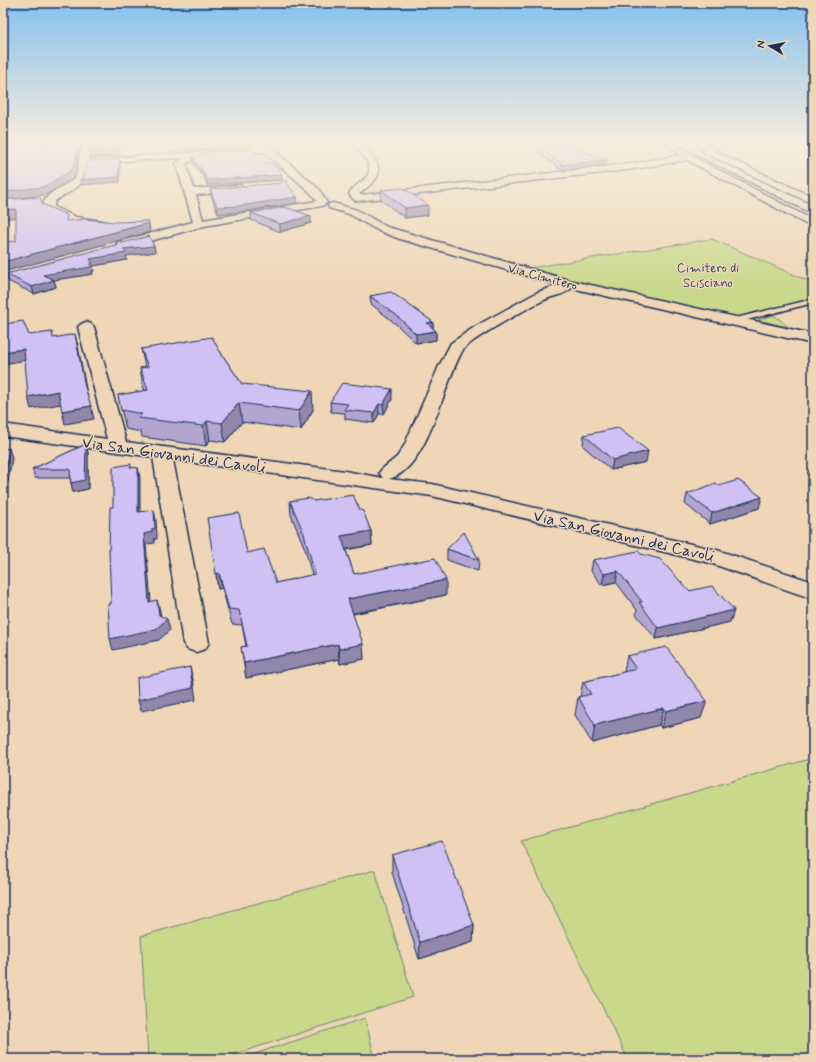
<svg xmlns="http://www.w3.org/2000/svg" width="816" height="1062" font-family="Mynerve,sans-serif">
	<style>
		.green { fill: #c9d88b; stroke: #728474 }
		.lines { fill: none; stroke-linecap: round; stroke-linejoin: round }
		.service-casing { stroke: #1b2f5e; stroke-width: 3 }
		.minor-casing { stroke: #1b2f5e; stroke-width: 3 }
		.service { fill: #eed6b6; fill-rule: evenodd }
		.minor { fill: #eed6b6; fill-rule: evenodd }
		.rail { stroke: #1b2f5e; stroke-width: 1.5 }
		.wall { fill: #b2a6d1; stroke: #1b2f5e }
		.shaded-wall { fill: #9187aa; stroke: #1b2f5e }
		.building { fill: #cfc1f3; stroke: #1b2f5e }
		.labels { text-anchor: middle; stroke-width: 3; stroke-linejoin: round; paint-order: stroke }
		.far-park-label { font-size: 13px; fill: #354865; stroke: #eed6b6 }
		.far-street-label { font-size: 13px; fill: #1b2f5e; stroke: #eed6b6 }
		.street-label { font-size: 16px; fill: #1b2f5e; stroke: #eed6b6 }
	</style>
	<rect width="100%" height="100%" fill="#eed6b6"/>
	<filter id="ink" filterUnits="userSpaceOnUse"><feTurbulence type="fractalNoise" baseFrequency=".025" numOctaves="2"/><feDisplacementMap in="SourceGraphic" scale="8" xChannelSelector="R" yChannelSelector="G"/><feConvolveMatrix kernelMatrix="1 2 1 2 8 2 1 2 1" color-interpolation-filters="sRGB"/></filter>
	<g filter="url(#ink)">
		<path class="green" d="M 712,239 L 813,283 L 813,299 L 738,317 L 588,284 L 529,268 Z
			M 773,315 C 780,318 783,324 790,328 L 758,320 Z
			M 813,758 L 813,1059 L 628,1059 L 521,841 Z
			M 375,870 L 413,997 L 220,1059 L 148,1059 L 141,936 Z
			M 365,1018 L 375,1059 L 239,1059 Z"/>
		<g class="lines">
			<defs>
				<path id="service" d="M 664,142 L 670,142 L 691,157 L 686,158 Z
					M 813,299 L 813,303 L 735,323 L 731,321 L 732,319 Z"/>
				<path id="minor" d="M 82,142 L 90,142 L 89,159 L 200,152 L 221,149 L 256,147 L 251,142 L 261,142 L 275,151 L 319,189 L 327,203 L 322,206 L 204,226 L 122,249 L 118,248 L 116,245 L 118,242 L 193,222 L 176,163 L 183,158 L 88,163 C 86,187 73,189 55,201 L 54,207 L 76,217 L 102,221 L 106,222 L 108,224 L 106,226 C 89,231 60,220 45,211 L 43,204 C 48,190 66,187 76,177 ZM 264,152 L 311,193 L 317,201 L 203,220 L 196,195 L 240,191 L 245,188 L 240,185 L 194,189 L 186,164 C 208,151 239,153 264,152 Z
					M 353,142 L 362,142 C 371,155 388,169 372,183 C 368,187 364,190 359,194 L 361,195 L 628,164 L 688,154 L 813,220 L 813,228 L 687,160 L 628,170 L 358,201 L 354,200 L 349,194 C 352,188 357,185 362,181 C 379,169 361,154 353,142 Z
					M 715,142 L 725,142 L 714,151 L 813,197 L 813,204 L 704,153 L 702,151 Z
					M 333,203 L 357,210 L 387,227 L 408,233 L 568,280 L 813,334 L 813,344 L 571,288 C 566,295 556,295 549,298 C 536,303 469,340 463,350 C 443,383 429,469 389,479 L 432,484 L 717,550 L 813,582 L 813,599 L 710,563 L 432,496 L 173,460 L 209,643 L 205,649 L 196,652 L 187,649 L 183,643 L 153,457 L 3,436 L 3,424 L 107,439 L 78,327 L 81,324 L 86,322 L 91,324 L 94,327 L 126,442 L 345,471 L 383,478 L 379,473 L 382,469 L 397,457 L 404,446 L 439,366 L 451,343 L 476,326 L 538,292 L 558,285 L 400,239 L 379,231 L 349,214 L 329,208 L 328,206 L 329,204 Z"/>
			</defs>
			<use href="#service" class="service-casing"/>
			<use href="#minor" class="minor-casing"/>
			<use href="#service" class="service"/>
			<use href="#minor" class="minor"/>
			<path class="rail" d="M 675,142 L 698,156 L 813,215"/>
		</g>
		<path class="wall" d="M 183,142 L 242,142 L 243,146 L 188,151 Z
			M 540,148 L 606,165 L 562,170 L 539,153 Z
			M 193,157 L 282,180 L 207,185 L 202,173 L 200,174 L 193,162 Z
			M 210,189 L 297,197 L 297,203 L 241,212 L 218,214 L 211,195 Z
			M 381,190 L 428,215 L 405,218 L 381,200 Z
			M 251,213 L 311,223 L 280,232 L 251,220 Z
			M 154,246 L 155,252 L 126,256 L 127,260 L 93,266 L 94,271 L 92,271 L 93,274 L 54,280 L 56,287 L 34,294 L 8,281 L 6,274 Z
			M 370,296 L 433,322 L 433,328 L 436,331 L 436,340 L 416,343 L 396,324 L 371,304 Z
			M 141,349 L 219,350 L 242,384 L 313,410 L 301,430 L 242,422 L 225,442 L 210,440 L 206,446 L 142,437 L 141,432 L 126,429 L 118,395 L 145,391 L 143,386 L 140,368 L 145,367 Z
			M 392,399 L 384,414 L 379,414 L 374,423 L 345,419 L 345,413 L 331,412 L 330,402 Z
			M 584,435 L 646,462 L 611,470 L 583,446 Z
			M 86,444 L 88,453 L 88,489 L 73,492 L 70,478 L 35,478 L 32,469 Z
			M 719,486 L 759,508 L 710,524 L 685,504 L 687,494 Z
			M 290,501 L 314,501 L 360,510 L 371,531 L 372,545 L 346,550 L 354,574 L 446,595 L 353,614 L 364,659 L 340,664 L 339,659 L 246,678 L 241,647 L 246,646 L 242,625 L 232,624 L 222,588 L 218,589 L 216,574 L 247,553 L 276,583 L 312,575 L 305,549 L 291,515 Z
			M 447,549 L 479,560 L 478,571 L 447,560 Z
			M 641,554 L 689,591 L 734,610 L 730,622 L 656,639 L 636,614 L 637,610 L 616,582 L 602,585 L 591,571 L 593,560 Z
			M 627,656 L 701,718 L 661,728 L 659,725 L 592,743 L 575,715 L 578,697 L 580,697 L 583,682 L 624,672 Z
			M 392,855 L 474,925 L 473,942 L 419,959 L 392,872 Z"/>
		<path class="shaded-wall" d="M 78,142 L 80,142 L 76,174 L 71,180 L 45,195 L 3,200 L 3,192 Z
			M 119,142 L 120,142 L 120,156 L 91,157 L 89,150 Z
			M 211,142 L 242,142 L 243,146 L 188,151 L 187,144 Z
			M 119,159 L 120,164 L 120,182 L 81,185 L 80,180 Z
			M 607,160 L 606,165 L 562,170 L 563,165 Z
			M 199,168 L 201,168 L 202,173 L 200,174 Z
			M 282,175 L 282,180 L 207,185 L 207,180 Z
			M 297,197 L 297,203 L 241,212 L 218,214 L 217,207 Z
			M 428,205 L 428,215 L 405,218 L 405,208 Z
			M 16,209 L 18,217 L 3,219 L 3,210 Z
			M 311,216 L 311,223 L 280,232 L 280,224 Z
			M 149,223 L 150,232 L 3,272 L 3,262 Z
			M 154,246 L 155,252 L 126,256 L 127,260 L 93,266 L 94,271 L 92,271 L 93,274 L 54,280 L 56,287 L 34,294 L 32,287 L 43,275 L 90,264 L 90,259 L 123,249 Z
			M 3,296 L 5,304 L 3,304 Z
			M 433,322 L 433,331 L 427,323 Z
			M 436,331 L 436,340 L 416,343 L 416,334 Z
			M 75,334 L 78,346 L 88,399 L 85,387 Z
			M 24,349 L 27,360 L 3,364 L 3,352 Z
			M 392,389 L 392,399 L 384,414 L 383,405 Z
			M 58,391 L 61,404 L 31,409 L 28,397 Z
			M 312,391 L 313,410 L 301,430 L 299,411 Z
			M 239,403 L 242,422 L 225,442 L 222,423 Z
			M 379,404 L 379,414 L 374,423 L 374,413 Z
			M 91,406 L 94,419 L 65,424 L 62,411 Z
			M 207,421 L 210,440 L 206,446 L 203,426 Z
			M 86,444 L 88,453 L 88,489 L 73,492 L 71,483 Z
			M 9,448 L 12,458 L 8,482 L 3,483 L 3,473 Z
			M 648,451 L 646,462 L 611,470 L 613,460 Z
			M 138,468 L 140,478 L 140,522 L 138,512 Z
			M 762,497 L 759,508 L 710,524 L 712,513 Z
			M 154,510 L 156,520 L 157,539 L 154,539 L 155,543 L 146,544 L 152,613 L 149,602 L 144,534 Z
			M 371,531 L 372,545 L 342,550 L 341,536 Z
			M 618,571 L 616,582 L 602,585 L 604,574 Z
			M 219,573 L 222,588 L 218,589 L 216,574 Z
			M 446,580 L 446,595 L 349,614 L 348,599 Z
			M 157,600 L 160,611 L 162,624 L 167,619 L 170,630 L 159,640 L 113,650 L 110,639 L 159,615 Z
			M 734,610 L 730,622 L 656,639 L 658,628 Z
			M 338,644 L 339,659 L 246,678 L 244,663 Z
			M 363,644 L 364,659 L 340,664 L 339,649 Z
			M 190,667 L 193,679 L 196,700 L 141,711 L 138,700 Z
			M 707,701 L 701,718 L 661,728 L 666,711 Z
			M 664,708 L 659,725 L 592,743 L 595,725 Z
			M 474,925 L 473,942 L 419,959 L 420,942 Z"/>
		<path class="building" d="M 3,142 L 78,142 L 74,167 L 69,172 L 43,187 L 3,192 Z
			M 89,142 L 119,142 L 119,149 L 89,150 Z
			M 185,142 L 211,142 L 187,144 Z
			M 567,145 L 607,160 L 563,165 L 540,148 Z
			M 250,149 L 263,162 L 274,164 L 282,175 L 207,180 L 201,168 L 199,168 L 193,157 L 213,151 Z
			M 119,159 L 119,177 L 80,180 L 84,174 L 88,161 Z
			M 285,180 L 297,197 L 240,206 L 217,207 L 210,189 L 281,183 Z
			M 403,188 L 428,205 L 405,208 L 381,190 Z
			M 40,197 L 42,204 L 67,215 L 66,221 L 85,219 L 115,222 L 148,221 L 149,223 L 3,262 L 3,242 L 16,241 L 16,209 L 3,210 L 3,200 Z
			M 285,207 L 311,216 L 280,224 L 251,213 Z
			M 149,236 L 154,246 L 123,249 L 126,253 L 90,259 L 93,264 L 90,264 L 91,267 L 43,275 L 54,280 L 32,287 L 6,274 Z
			M 391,292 L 433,322 L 427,323 L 436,331 L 416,334 L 396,315 L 370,296 Z
			M 23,321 L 29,335 L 52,332 L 53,338 L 75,334 L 85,387 L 91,406 L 62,411 L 58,391 L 28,397 L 24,349 L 3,352 L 3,331 L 5,324 Z
			M 212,337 L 219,350 L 242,384 L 312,391 L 299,411 L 239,403 L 222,423 L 207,421 L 203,426 L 138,418 L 142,414 L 121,410 L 118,395 L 148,390 L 140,368 L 148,367 L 141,349 Z
			M 342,383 L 392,389 L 383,405 L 379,404 L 374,413 L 344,410 L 348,404 L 330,402 Z
			M 618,428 L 648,451 L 613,460 L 584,435 Z
			M 86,444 L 85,480 L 71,483 L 70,469 L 32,469 Z
			M 9,448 L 5,472 L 3,473 L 3,449 Z
			M 131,464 L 130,467 L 138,468 L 138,512 L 154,510 L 155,528 L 152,529 L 152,532 L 144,534 L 149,602 L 157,600 L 159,615 L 167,619 L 156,629 L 110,639 L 108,604 L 111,604 L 109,550 L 110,507 L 113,507 L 113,467 Z
			M 738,480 L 762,497 L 712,513 L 687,494 L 716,483 L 719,486 Z
			M 353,495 L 360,510 L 363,511 L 371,531 L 341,536 L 354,574 L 435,558 L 446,580 L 348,599 L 363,644 L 339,649 L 338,644 L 244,663 L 241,647 L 247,646 L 239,610 L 229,609 L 219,573 L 216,574 L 207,518 L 239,513 L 247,553 L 264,549 L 276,583 L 315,574 L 304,534 L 290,501 L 309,498 L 314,501 Z
			M 464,532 L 479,560 L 447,549 Z
			M 638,551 L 641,554 L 660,559 L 689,591 L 712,586 L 734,610 L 658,628 L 639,602 L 642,602 L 618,571 L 604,574 L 593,560 Z
			M 666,647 L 707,701 L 666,711 L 664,708 L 595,725 L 578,697 L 591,694 L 583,682 L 636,669 L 627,656 Z
			M 190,667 L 193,688 L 138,700 L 137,678 Z
			M 442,841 L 474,925 L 420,942 L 392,855 Z"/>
	</g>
	<linearGradient id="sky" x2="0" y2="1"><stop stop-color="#86c1ed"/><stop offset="0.49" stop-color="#f7edde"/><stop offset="1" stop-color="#f7edde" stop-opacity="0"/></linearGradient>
	<rect width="816" height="291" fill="url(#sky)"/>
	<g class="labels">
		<g class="far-park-label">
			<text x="708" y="272">Cimitero di<tspan x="708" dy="15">Scisciano</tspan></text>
		</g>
		<g class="far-street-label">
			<text transform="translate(543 276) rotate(15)" y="5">Via Cimitero</text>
		</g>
		<g class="street-label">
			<text transform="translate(174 454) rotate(8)" y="6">Via San Giovanni dei Cavoli</text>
			<text transform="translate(624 535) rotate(13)" y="6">Via San Giovanni dei Cavoli</text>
		</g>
	</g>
	<rect width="816" height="1062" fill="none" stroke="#eed6b6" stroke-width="16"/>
	<rect x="8" y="8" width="800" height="1046" fill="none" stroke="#1b2f5e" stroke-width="1.5" filter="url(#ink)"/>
	<g transform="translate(770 46) rotate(280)" stroke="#eed6b6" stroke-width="3" paint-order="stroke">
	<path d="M0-3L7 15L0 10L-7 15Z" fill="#1b2f5e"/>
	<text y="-6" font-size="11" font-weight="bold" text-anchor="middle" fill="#1b2f5e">N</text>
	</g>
</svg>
